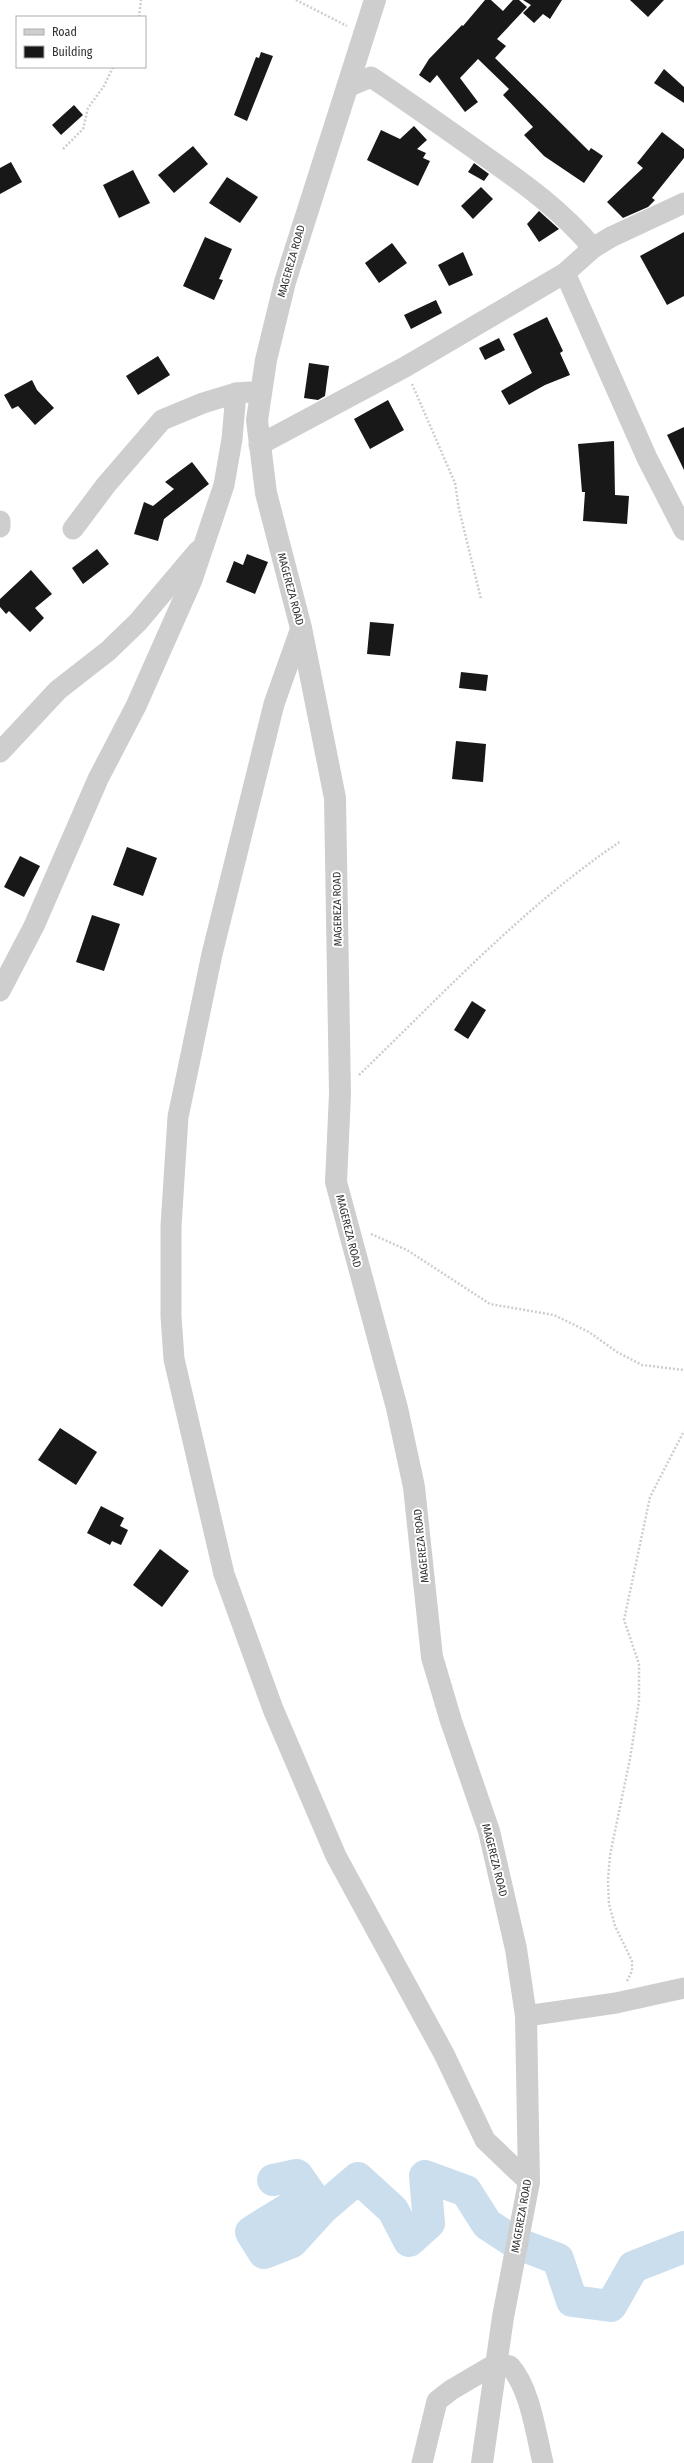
<svg xmlns="http://www.w3.org/2000/svg" width="684" height="2463" viewBox="0 0 684 2463" font-family="'Fira Sans Condensed',sans-serif">
<style>
.lines{fill:none;stroke-linecap:round;stroke-linejoin:round}
.river{stroke:#cadeee;stroke-width:32}
.building{fill:#181818}
.path{stroke:#cecece;stroke-width:2.5;stroke-dasharray:2 2;stroke-linecap:butt}
.minor{stroke:#cecece;stroke-width:21}
.tertiary{stroke:#cecece;stroke-width:22}
.labels{text-anchor:middle;stroke-width:4;stroke-linejoin:round;paint-order:stroke}
.street-label{font-size:11px;fill:#313131;stroke:#fff}
</style>
<rect width="100%" height="100%" fill="#fff"/>
<g class="lines">
<path class="river" d="M273,2180L297,2175L311,2195L251,2232L264,2253L292,2242L323,2208L358,2178L393,2210L409,2241L429,2223L425,2176L466,2191L487,2224L516,2243L558,2259L572,2301L611,2306L633,2267L684,2247"/>
</g>
<g class="building">
<path d="M485,0H491L503,11L513,0H519L527,7L497,39L506,46L495,58L589,151L591,148L603,156L584,183L544,156L524,135L533,127L503,95L509,89L478,59L460,78L478,102L465,112L437,75L430,83L419,75L429,59L462,25L463,26Z"/>
<path d="M523,0H562L550,19L543,14L534,23L523,13L531,5Z"/>
<path d="M630,0H664L648,17Z"/>
<path d="M261,52L273,56L247,121L234,115L256,57L259,58Z"/>
<path d="M664,69L684,87V103L654,83Z"/>
<path d="M74,105L83,115L61,135L52,125Z"/>
<path d="M414,126L427,140L417,149L426,153L423,158L430,161L418,186L367,160L381,130L400,139Z"/>
<path d="M662,132L684,149V158L652,198L655,200L648,207L623,218L607,202L643,168L637,163Z"/>
<path d="M193,146L208,164L174,193L158,175Z"/>
<path d="M11,162L22,182L0,194V168Z"/>
<path d="M474,163L489,174L484,181L468,172Z"/>
<path d="M133,170L150,203L119,218L103,185Z"/>
<path d="M227,177L258,197L240,223L209,203Z"/>
<path d="M481,187L493,199L473,219L461,206Z"/>
<path d="M539,211L559,229L539,242L527,224Z"/>
<path d="M684,232V296L667,305L640,256Z"/>
<path d="M205,237L232,249L219,279L223,280L214,300L183,286Z"/>
<path d="M392,243L407,263L379,283L365,263Z"/>
<path d="M463,252L473,275L449,286L438,265Z"/>
<path d="M436,300L442,313L411,329L404,315Z"/>
<path d="M547,317L563,351L560,353L570,375L545,385L509,405L501,391L532,373L513,334Z"/>
<path d="M499,338L505,350L485,360L479,348Z"/>
<path d="M158,356L170,375L138,395L126,376Z"/>
<path d="M309,363L329,366L325,396L318,400L304,398Z"/>
<path d="M32,380L37,390L54,408L35,425L18,406L12,409L4,395Z"/>
<path d="M388,400L404,430L370,449L354,419Z"/>
<path d="M684,427V470L667,435Z"/>
<path d="M614,441L615,495L629,496L627,524L583,521L585,492H582L578,444Z"/>
<path d="M192,462L209,484L164,519L158,541L134,534L144,502L153,506L174,489L165,482Z"/>
<path d="M97,549L109,564L83,584L72,568Z"/>
<path d="M247,554L268,562L255,594L226,582L234,561L243,565Z"/>
<path d="M31,570L52,594L35,608L44,618L30,632L9,611L6,614L0,607V599Z"/>
<path d="M370,622L394,624L390,656L367,654Z"/>
<path d="M461,672L488,675L486,691L459,688Z"/>
<path d="M456,741L486,744L483,782L452,779Z"/>
<path d="M127,847L157,858L143,896L113,885Z"/>
<path d="M20,856L40,866L24,897L4,887Z"/>
<path d="M92,915L120,924L104,971L76,962Z"/>
<path d="M472,1001L486,1010L468,1039L454,1030Z"/>
<path d="M60,1428L97,1452L76,1485L38,1460Z"/>
<path d="M101,1506L124,1518L120,1526L128,1530L121,1545L112,1541L110,1545L87,1533Z"/>
<path d="M160,1549L189,1571L162,1607L133,1585Z"/>
</g>
<g class="lines">
<g class="path">
<path d="M296,0L347,26"/>
<path d="M139,17L141,0"/>
<path d="M63,149L83,129L88,108L104,86L113,67"/>
<path d="M412,384L455,483L459,509L481,599"/>
<path d="M359,1075C443,994 524,906 621,841"/>
<path d="M371,1234L407,1250L490,1304L554,1315L589,1332L617,1352L642,1365L684,1370"/>
<path d="M627,1981L632,1971V1961L615,1926L609,1904L608,1881L610,1855L630,1759L639,1701V1664L624,1620L650,1497L684,1431"/>
</g>
<g class="minor">
<path d="M347,87L371,77C410,103 448,130 486,157C526,185 562,211 593,248"/>
<path d="M565,273L647,458L684,530"/>
<path d="M259,445L405,367L565,273L593,248L611,237L684,203"/>
<path d="M0,521V527"/>
<path d="M73,529L106,485L162,420L203,403L236,393L250,392"/>
<path d="M301,628L274,704L212,954L178,1117L171,1226V1316L174,1359L224,1574L273,1709L336,1856L444,2054L485,2140L529,2182"/>
<path d="M0,752L58,690L108,651L138,622L198,551"/>
<path d="M0,991L34,926L98,779L136,706L192,580L224,485L232,439L236,393"/>
<path d="M526,2016L616,2003L684,1988"/>
<path d="M422,2463L437,2401L451,2390L497,2363L510,2366C530,2388 536,2434 543,2463"/>
</g>
<path class="tertiary" d="M375,0L285,282L266,360L257,420L266,493L301,628L335,798L340,1094L336,1182L397,1408L414,1487L432,1657L451,1721L489,1831L516,1949L526,2016L529,2182L503,2317L482,2463"/>
</g>
<g class="labels">
<g class="street-label">
<text transform="translate(291 261) rotate(-74)" y="4">MAGEREZA ROAD</text>
<text transform="translate(291 589) rotate(75)" y="4">MAGEREZA ROAD</text>
<text transform="translate(337 909) rotate(-91)" y="4">MAGEREZA ROAD</text>
<text transform="translate(349 1231) rotate(76)" y="4">MAGEREZA ROAD</text>
<text transform="translate(421 1546) rotate(-96)" y="4">MAGEREZA ROAD</text>
<text transform="translate(495 1860) rotate(76)" y="4">MAGEREZA ROAD</text>
<text transform="translate(521 2216) rotate(-80)" y="4">MAGEREZA ROAD</text>
</g>
</g>
<rect x="16" y="16" width="130" height="52" fill="#ffffff" stroke="#adadad"/>
<rect x="24" y="29" width="20" height="6" fill="#cecece" stroke="#adadad"/>
<text x="52" y="36" font-size="12" fill="#313131">Road</text>
<rect x="24" y="46" width="20" height="12" fill="#181818" stroke="#adadad"/>
<text x="52" y="56" font-size="12" fill="#313131">Building</text>
</svg>
